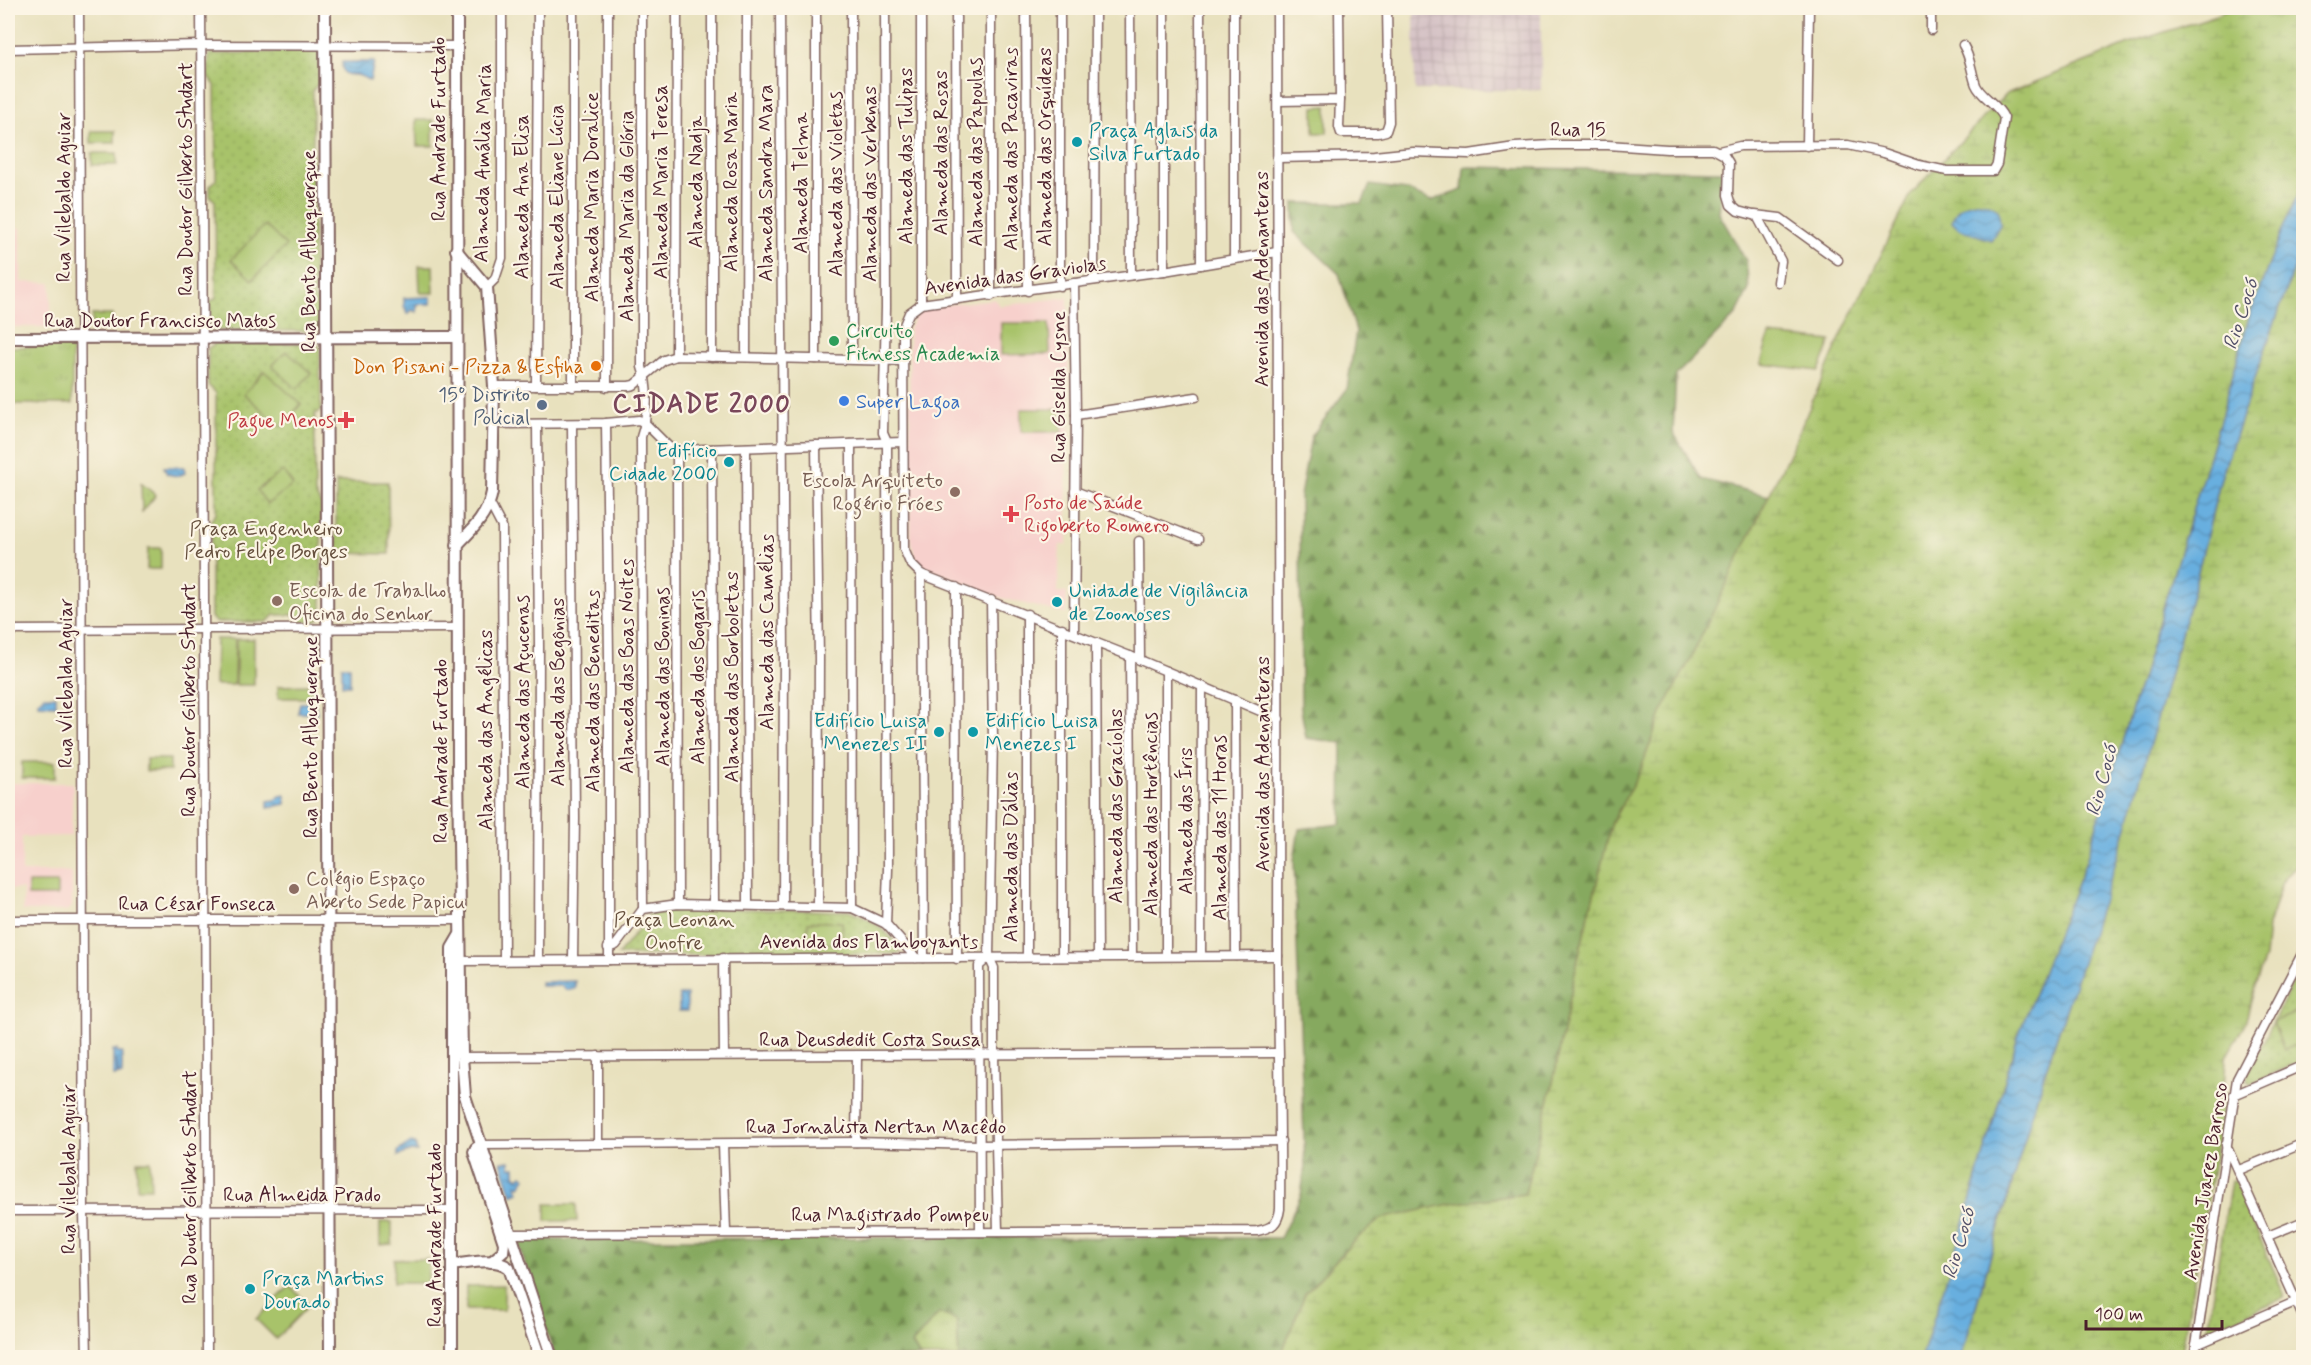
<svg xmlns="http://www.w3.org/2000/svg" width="2311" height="1365" viewBox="0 0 2311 1365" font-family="Mynerve,sans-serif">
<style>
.built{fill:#f7d0cc}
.industrial{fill:url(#industrial-grid)}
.grass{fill:url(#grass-tufts);stroke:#79714a;stroke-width:1.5}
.forest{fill:url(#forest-firs);stroke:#686444;stroke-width:1.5}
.wetland{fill:url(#wetland-marsh);stroke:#79714a;stroke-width:1.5}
.park{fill:url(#park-dots);stroke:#79714a;stroke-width:1.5}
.pitch{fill:#a8c36a;stroke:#79714a;stroke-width:1.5}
.water{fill:url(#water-waves);stroke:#596785;stroke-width:1.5}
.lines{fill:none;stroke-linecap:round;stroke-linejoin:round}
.minor-casing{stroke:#81635e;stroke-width:11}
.tertiary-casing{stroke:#81635e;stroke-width:14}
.minor{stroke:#fff;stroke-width:8}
.tertiary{stroke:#fff;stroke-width:10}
.culture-dot{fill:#0f9aa8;stroke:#fcf5e5;stroke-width:2}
.leisure-dot{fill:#2e9e5b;stroke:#fcf5e5;stroke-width:2}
.food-dot{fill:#e8710a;stroke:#fcf5e5;stroke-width:2}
.shop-dot{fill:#3f7fe0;stroke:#fcf5e5;stroke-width:2}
.service-dot{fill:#5c6f8a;stroke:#fcf5e5;stroke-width:2}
.health-dot{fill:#e0444e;stroke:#fcf5e5;stroke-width:2}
.education-dot{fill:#8d6e63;stroke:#fcf5e5;stroke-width:2}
.labels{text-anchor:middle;stroke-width:4.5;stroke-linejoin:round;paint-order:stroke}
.street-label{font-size:20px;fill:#4a1f2b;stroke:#fcf5e5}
.culture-label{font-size:20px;fill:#0d838f;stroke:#fcf5e5;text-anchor:start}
.leisure-label{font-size:20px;fill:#27864d;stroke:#fcf5e5;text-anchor:start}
.food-label{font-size:20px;fill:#c56008;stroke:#fcf5e5;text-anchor:end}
.service-label{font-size:20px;fill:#4e5e75;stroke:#fcf5e5;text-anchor:end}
.shop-label{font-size:20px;fill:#366cbe;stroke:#fcf5e5;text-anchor:start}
.health-label{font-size:20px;fill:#be3a42;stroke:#fcf5e5;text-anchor:end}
.education-label{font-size:20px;fill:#785e54;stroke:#fcf5e5;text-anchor:start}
.park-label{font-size:20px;fill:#66503e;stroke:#fcf5e5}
.water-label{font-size:21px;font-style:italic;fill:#54516a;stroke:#fcf5e5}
.district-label{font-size:26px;font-weight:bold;letter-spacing:1.5px;fill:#79465a;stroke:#fcf5e5}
</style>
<defs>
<pattern id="industrial-grid" width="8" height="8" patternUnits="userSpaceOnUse" patternTransform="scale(1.5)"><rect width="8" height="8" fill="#d2bec3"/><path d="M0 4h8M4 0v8" fill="none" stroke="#b6a3a8"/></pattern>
<pattern id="grass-tufts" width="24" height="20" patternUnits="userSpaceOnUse" patternTransform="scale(1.5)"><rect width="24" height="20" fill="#a8c36a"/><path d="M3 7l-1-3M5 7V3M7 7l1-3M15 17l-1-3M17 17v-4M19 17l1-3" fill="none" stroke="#92a75c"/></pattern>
<pattern id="forest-firs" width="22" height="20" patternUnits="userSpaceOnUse" patternTransform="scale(1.5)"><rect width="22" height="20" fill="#86a95e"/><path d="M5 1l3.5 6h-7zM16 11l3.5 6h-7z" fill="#70894e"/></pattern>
<pattern id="wetland-marsh" width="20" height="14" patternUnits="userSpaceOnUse" patternTransform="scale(1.5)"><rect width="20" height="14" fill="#a8c36a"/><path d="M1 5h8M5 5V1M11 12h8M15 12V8" fill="none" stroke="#92a75c"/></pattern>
<pattern id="park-dots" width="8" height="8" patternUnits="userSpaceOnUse" patternTransform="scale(1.5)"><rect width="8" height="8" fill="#a8c36a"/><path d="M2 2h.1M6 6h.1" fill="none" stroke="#92a75c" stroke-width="1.8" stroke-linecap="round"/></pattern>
<pattern id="water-waves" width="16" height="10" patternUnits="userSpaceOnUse" patternTransform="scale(1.5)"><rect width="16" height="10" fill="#68afdf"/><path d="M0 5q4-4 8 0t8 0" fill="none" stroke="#588eb5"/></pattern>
</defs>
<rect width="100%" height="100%" fill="#fcf5e5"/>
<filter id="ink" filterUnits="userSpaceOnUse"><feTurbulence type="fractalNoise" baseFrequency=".0167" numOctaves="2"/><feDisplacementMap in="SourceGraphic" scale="12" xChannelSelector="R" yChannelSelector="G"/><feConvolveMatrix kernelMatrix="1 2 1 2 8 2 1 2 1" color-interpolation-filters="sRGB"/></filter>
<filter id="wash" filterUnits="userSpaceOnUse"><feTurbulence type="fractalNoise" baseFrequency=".008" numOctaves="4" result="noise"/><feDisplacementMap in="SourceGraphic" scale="24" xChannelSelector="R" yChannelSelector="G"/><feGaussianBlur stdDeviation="1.35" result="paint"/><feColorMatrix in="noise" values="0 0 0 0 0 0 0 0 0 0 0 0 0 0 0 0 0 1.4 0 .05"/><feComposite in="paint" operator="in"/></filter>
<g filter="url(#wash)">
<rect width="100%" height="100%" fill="#e8e1be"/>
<g class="built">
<path d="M8,228H21V282L51,283V327H8Z"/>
<path d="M1068,297L1069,439L1066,440L1067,545H1060L1058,592H1067L1066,614L1001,598L925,567L917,560L911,544L909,328L917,314L929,307L994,299L1000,306Z"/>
<path d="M8,783H73L71,836L22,837V872H72V907L66,911H23V889H8Z"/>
</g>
<path class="industrial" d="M1414,8H1541V90H1415Z"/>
<g class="grass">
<path d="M69,346L72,350V404H8V347Z"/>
<path d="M939,1313L957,1320L959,1357H920L912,1344Z"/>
</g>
<path class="forest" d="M1464,167L1723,171L1719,213L1746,261L1749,289L1736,315L1676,375L1673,432L1701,479L1769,496L1690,660L1661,714L1639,774L1612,822L1577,963L1553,1083L1525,1194L1450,1204L1354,1241L1305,1294L1280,1358L959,1357L957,1320L939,1313L912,1344L920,1357H555L518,1242L519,1240L948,1237L1280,1238L1301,1195L1305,1166L1294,860L1299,829L1341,824L1342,743L1306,738L1301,709L1300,496L1311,437L1347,389L1356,331L1339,274L1294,232V203H1362L1370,185L1407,190L1431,201L1462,190Z"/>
<g class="wetland">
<path d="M2231,8H2303V185L2285,223L2250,314L2222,414L2086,861L2018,1036L1966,1216L1922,1357L1280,1358L1305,1294L1354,1241L1381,1219L1450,1204L1525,1194L1553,1083L1577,963L1612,822L1639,774L1661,714L1690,660L1795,441L1842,334L1911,194L2006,94L2134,42L2217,15Z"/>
<path d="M2303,244V858L2282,882L2268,926L2265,957L2255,986L2245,1024L2226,1057L2223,1108L2181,1357L1961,1358L2040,1087L2123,840L2195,584L2220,481L2252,386Z"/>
</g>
<g class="park">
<path d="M316,51L319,55V83L313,90V180L320,187V196L313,202L314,298L320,303L321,326L317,330L313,331L212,330L210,329V302L216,298L215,201L210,196V186L216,180L215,85L208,77L209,54Z"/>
<path d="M216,343H315L320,347L321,411L315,414V494L321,504L322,615L316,621L301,622L295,615H274L267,622H215L211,617V520L216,514V393L208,385V348Z"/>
<path d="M336,482H388L389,554L336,553Z"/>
<path d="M141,483L156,495L142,512Z"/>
<path d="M671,908L848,911C868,917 889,931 900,950L899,953L889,954L618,955L651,913Z"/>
<path d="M2303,961V1061L2250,1083L2247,1080L2248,1073Z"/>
<path d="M2235,1180L2284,1294V1298L2208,1330L2207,1329L2231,1181Z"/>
</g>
<g class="pitch">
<path d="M1327,106V133H1314V107Z"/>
<path d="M416,120H433V146H417Z"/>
<rect x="91" y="131" width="24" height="12"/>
<rect x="92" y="153" width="25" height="12"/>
<path d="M265,225L286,246L252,280L231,260Z"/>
<path d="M419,266H433L434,293H420Z"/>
<rect x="92" y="315" width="20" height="11"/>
<path d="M1001,323H1049L1050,354L1001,355Z"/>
<path d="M1769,335L1831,341L1819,371L1761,364Z"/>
<path d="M286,351L311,373L297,389L272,366Z"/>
<path d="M264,371L301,404L281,427L244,394Z"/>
<path d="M1021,409H1061L1062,432H1021Z"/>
<path d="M283,471L293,485L267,504L257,490Z"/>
<path d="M148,548H161V569H147Z"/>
<path d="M216,639H235L234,685H215Z"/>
<rect x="236" y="639" width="18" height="46"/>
<path d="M311,685V698H278V686Z"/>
<rect x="146" y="759" width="24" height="12"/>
<rect x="22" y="762" width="33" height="16"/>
<rect x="28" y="883" width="29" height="13"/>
<path d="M808,922H842L843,943L808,944Z"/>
<path d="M2303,1010V1042L2284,1050L2273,1022Z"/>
<path d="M137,1161H150L151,1188H137Z"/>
<path d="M546,1204H576L577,1221H546Z"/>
<path d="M380,1222H392V1244L380,1245Z"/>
<path d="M394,1259H428V1283H393Z"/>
<path d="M504,1285V1310H466V1286Z"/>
<path d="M290,1286L309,1305L276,1339L256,1319Z"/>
</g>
<g class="water">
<path d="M342,62H374L370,81C366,79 361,75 356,75C345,75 342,74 342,62Z"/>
<path d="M2303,185V244L2252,386L2220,481L2195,584L2123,840L2040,1087L1961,1357H1922L1966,1216L2018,1036L2086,861L2222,414L2250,314L2285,223Z"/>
<path d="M1975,202C1984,201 1994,204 1999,212L2000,225L1991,240L1959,229L1952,222C1956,209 1961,204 1975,202Z"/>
<path d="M431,297V304H417V312L412,310L408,314L404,306V298Z"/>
<path d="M164,467H184L185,473L178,476L167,474Z"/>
<rect x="342" y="666" width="8" height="19"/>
<path d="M44,696H56V705L38,704V701Z"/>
<path d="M300,703H315L317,713H298Z"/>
<path d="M285,795L286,804L268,808V801L275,800L280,796Z"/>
<path d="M575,981V988L566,990L562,986H541V982Z"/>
<rect x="679" y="995" width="8" height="16"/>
<path d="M113,1050H117V1053H122V1075H118L117,1060V1076H113Z"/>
<path d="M411,1142L415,1144L417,1152L411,1151L398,1156V1151Z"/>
<path d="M510,1161V1167H515V1175L519,1178L522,1175L526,1178L520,1186L516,1184L519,1192L512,1195L501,1162Z"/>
</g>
</g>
<g filter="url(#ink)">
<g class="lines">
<g class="minor-casing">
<g id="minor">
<path d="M79,8L84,1211L87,1358"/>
<path d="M201,8C204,458 205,907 207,1358"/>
<path d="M573,8V387"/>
<path d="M642,8V367C649,387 648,417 641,437L643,909"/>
<path d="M780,8L784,657L783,906"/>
<path d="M816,8V359"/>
<path d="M851,8L852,359"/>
<path d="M885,8L886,308L883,433L887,442L888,869L886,924"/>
<path d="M956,8L957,299"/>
<path d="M991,8V296"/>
<path d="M1026,8L1028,291"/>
<path d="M1130,8L1131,275"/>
<path d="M1164,8V271"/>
<path d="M1200,8L1201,265"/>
<path d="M1931,30V8"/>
<path d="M8,49L201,45L456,46"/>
<path d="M1340,100L1339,127L1341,133H1378L1386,131L1389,122L1387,8"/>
<path d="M1278,101L1340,100L1339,8"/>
<path d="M1807,146L1809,8"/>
<path d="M1719,151L1740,146L1848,145L1884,153L1919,165L1947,171H1993L1997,164L2004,118C1998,104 1981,97 1976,85C1971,72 1971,58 1963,45"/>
<path d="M1277,158L1374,156L1413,152L1469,154L1515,147L1552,145H1608L1667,149H1713L1724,155L1729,163L1728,195L1731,205L1738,211L1757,216L1781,261L1778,282"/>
<path d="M1755,215L1780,218L1838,260"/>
<path d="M1277,252L1164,271L921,304L909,313L904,325L903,334L904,549L910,563L921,574L1140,660L1279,719"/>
<path d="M1234,259V8"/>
<path d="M1094,280L1095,8"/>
<path d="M1060,286V8"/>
<path d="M487,287L495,279L502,258V8"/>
<path d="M921,304V8"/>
<path d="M676,356L677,8"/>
<path d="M712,357V8"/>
<path d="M746,357L747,8"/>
<path d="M494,386H629L634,385L664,360L676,356L901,361"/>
<path d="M536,386L538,8"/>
<path d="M607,387L608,8"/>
<path d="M1076,415L1196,397"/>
<path d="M606,423L609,656V960"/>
<path d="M493,424L606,423L639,420L646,424L669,447L677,450L902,442"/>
<path d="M572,424L575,819L573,959"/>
<path d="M537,425L539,646L538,959"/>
<path d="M851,444L852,908"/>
<path d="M816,445L819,658L818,906"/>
<path d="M746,448L748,905"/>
<path d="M712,449L714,904"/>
<path d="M677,450L678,904"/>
<path d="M1075,491L1198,539"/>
<path d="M490,504L502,527L504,960"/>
<path d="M1139,541L1140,660"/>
<path d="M921,574L924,958"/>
<path d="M956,587L957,959"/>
<path d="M991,600L993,739L989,957L994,968V1055L998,1232"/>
<path d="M1062,628V957"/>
<path d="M8,630L457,628"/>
<path d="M1074,633L1076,415L1074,283"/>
<path d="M1096,643L1098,956"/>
<path d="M1130,656L1132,956"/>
<path d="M1166,671V956"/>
<path d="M1235,700L1236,956"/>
<path d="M8,920H459"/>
<path d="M608,948L616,945L643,909L678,904L852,908L886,924L916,958"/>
<path d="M1027,956V614"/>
<path d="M1201,956L1202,686"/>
<path d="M723,958L724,1055"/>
<path d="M460,961L1278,956"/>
<path d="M598,1056V1143"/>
<path d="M462,1057L1278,1053"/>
<path d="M2234,1095L2304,1065"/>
<path d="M856,1142L857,1056"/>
<path d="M723,1144L726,1232"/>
<path d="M481,1145L856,1142L979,1145L1281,1141"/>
<path d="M2226,1145L2304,1319"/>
<path d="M2239,1170L2304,1143"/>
<path d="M8,1211L452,1210"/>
<path d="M980,1232L979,966L989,957"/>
<path d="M511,1234L1257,1231C1272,1228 1278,1224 1280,1209C1281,1125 1278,1040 1278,956C1278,640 1280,323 1277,8"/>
<path d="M2268,1236L2304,1221"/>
<path d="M2196,1345L2304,1298"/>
<path d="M2194,1358L2237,1079L2304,950"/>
</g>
</g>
<g class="tertiary-casing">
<g id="tertiary">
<path d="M325,8L330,1358"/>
<path d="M457,8L458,768L462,1057L465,1096L552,1358"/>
<path d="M456,250L487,287L494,386L492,492C488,515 473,529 457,545"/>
<path d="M8,338L456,337"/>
<path d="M481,1145L476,1148L474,1152L504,1243L503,1252L491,1262"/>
<path d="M452,1265C469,1263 495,1256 509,1268L540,1358"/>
<path d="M452,1358V948L459,936"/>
</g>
</g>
<use href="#minor" class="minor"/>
<use href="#tertiary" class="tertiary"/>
</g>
</g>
<g class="culture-dot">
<circle cx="1077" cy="142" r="6"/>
<circle cx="729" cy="462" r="6"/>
<circle cx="1057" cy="602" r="6"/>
<circle cx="939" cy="732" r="6"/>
<circle cx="973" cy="732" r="6"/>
<circle cx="250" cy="1289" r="6"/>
</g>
<circle class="leisure-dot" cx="834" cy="341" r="6"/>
<circle class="food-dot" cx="596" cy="366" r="6"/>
<circle class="shop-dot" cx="844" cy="401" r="6"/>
<circle class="service-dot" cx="542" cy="405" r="6"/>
<g class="health-dot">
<path d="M343 411h6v6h6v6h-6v6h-6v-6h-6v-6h6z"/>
<path d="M1008 505h6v6h6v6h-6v6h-6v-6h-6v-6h6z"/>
</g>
<g class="education-dot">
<circle cx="955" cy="492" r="6"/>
<circle cx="277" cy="601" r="6"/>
<circle cx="294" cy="889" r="6"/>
</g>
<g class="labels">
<g class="street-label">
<text transform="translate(438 129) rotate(-90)" y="7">Rua Andrade Furtado</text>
<text x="1578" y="136">Rua 15</text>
<text transform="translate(1044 147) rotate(-90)" y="7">Alameda das Orquídeas</text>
<text transform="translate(1010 149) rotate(-90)" y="7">Alameda das Pacaviras</text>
<text transform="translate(975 152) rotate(-90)" y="7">Alameda das Papoulas</text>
<text transform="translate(940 153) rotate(-90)" y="7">Alameda das Rosas</text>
<text transform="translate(905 156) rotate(-90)" y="7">Alameda das Tulipas</text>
<text transform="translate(482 163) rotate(-89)" y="7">Alameda Amália Maria</text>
<text transform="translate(185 179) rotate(-90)" y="7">Rua Doutor Gilberto Studart</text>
<text transform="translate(660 182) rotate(-90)" y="7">Alameda Maria Teresa</text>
<text transform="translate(695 182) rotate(-90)" y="7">Alameda Nadja</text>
<text transform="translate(730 182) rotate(-90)" y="7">Alameda Rosa Maria</text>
<text transform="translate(765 183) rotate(-90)" y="7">Alameda Sandra Mara</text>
<text transform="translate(800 183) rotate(-90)" y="7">Alameda Telma</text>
<text transform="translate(835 184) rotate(-90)" y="7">Alameda das Violetas</text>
<text transform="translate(869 184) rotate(-90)" y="7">Alameda das Verbenas</text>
<text transform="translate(63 197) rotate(-90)" y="7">Rua Vilebaldo Aguiar</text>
<text transform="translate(521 197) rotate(-90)" y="7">Alameda Ana Elisa</text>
<text transform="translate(556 197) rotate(-90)" y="7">Alameda Eliane Lúcia</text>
<text transform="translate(591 197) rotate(-90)" y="7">Alameda Maria Doralice</text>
<text transform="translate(626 216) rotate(-90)" y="7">Alameda Maria da Glória</text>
<text transform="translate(308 251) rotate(-90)" y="7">Rua Bento Albuquerque</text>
<text transform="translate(1015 275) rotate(-8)" y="7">Avenida das Graviolas</text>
<text transform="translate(1261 279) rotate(-90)" y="7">Avenida das Adenanteras</text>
<text x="160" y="327">Rua Doutor Francisco Matos</text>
<text transform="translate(1058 387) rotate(-90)" y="7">Rua Giselda Cysne</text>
<text transform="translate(766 632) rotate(-90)" y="7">Alameda das Camélias</text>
<text transform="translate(626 666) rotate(-90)" y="7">Alameda das Boas Noites</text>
<text transform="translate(662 677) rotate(-90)" y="7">Alameda das Boninas</text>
<text transform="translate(697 677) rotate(-90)" y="7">Alameda dos Bogaris</text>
<text transform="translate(731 677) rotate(-90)" y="7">Alameda das Borboletas</text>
<text transform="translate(65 683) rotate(-90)" y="7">Rua Vilebaldo Aguiar</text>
<text transform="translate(592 691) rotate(-90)" y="7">Alameda das Beneditas</text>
<text transform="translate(522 692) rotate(-90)" y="7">Alameda das Açucenas</text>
<text transform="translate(557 692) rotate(-90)" y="7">Alameda das Begônias</text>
<text transform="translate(188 700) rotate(-90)" y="7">Rua Doutor Gilberto Studart</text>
<text transform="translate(485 730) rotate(-90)" y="7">Alameda das Angélicas</text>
<text transform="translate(310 737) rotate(-90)" y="7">Rua Bento Albuquerque</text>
<text transform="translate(440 751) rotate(-90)" y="7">Rua Andrade Furtado</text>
<text transform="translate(1262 764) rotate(-90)" y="7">Avenida das Adenanteras</text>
<text transform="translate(1115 806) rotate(-90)" y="7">Alameda das Gracíolas</text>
<text transform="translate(1150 814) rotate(-90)" y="7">Alameda das Hortências</text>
<text transform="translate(1185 821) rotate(-90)" y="7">Alameda das Íris</text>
<text transform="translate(1219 828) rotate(-90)" y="7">Alameda das 11 Horas</text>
<text transform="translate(1010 857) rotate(-90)" y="7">Alameda das Dálias</text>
<text x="197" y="910">Rua César Fonseca</text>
<text x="869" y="948">Avenida dos Flamboyants</text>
<text x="870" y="1046">Rua Deusdedit Costa Sousa</text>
<text x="876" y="1133">Rua Jornalista Nertan Macêdo</text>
<text transform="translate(68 1169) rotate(-90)" y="7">Rua Vilebaldo Aguiar</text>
<text transform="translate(2205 1181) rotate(-81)" y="7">Avenida Juarez Barroso</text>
<text transform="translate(189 1187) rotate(-90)" y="7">Rua Doutor Gilberto Studart</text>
<text x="302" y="1201">Rua Almeida Prado</text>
<text x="890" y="1221">Rua Magistrado Pompeu</text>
<text transform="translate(434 1235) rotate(-90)" y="7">Rua Andrade Furtado</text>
</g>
<g class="culture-label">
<text x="1089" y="137">Praça Aglais da<tspan x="1089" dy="23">Silva Furtado</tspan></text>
<text x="717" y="457" text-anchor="end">Edifício<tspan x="717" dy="23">Cidade 2000</tspan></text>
<text x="1069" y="597">Unidade de Vigilância<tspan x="1069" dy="23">de Zoonoses</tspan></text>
<text x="927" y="727" text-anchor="end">Edifício Luisa<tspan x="927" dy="23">Menezes II</tspan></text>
<text x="985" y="727">Edifício Luisa<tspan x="985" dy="23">Menezes I</tspan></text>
<text x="262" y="1285">Praça Martins<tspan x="262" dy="23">Dourado</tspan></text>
</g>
<g class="leisure-label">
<text x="846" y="337">Circuito<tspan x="846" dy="23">Fitness Academia</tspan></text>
</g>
<g class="food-label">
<text x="584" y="373">Don Pisani - Pizza &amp; Esfiha</text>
</g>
<g class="service-label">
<text x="530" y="401">15º Distrito<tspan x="530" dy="23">Policial</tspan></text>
</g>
<g class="shop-label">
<text x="856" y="408">Super Lagoa</text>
</g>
<g class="health-label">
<text x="334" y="427">Pague Menos</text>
<text x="1024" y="509" text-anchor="start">Posto de Saúde<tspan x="1024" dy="23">Rigoberto Romero</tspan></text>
</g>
<g class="education-label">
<text x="943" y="487" text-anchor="end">Escola Arquiteto<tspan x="943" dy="23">Rogério Fróes</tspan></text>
<text x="289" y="597">Escola de Trabalho<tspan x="289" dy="23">Oficina do Senhor</tspan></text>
<text x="306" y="885">Colégio Espaço<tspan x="306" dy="23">Aberto Sede Papicu</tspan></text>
</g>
<g class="park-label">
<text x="266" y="535">Praça Engenheiro<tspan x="266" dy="23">Pedro Felipe Borges</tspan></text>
<text x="674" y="926">Praça Leonan<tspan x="674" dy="23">Onofre</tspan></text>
</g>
<g class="water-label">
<text transform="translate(2240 314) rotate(-72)" y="7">Rio Cocó</text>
<text transform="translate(2101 780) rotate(-75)" y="7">Rio Cocó</text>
<text transform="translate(1958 1243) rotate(-74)" y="7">Rio Cocó</text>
</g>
<g class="district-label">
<text x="702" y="412">CIDADE 2000</text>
</g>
</g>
<rect width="2311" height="1365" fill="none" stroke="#fcf5e5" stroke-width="30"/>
<path d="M2086 1320v9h136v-9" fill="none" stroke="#4a1f2b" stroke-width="3"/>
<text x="2095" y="1320" font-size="18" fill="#4a1f2b" stroke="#fcf5e5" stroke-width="4.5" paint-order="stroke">100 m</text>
</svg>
